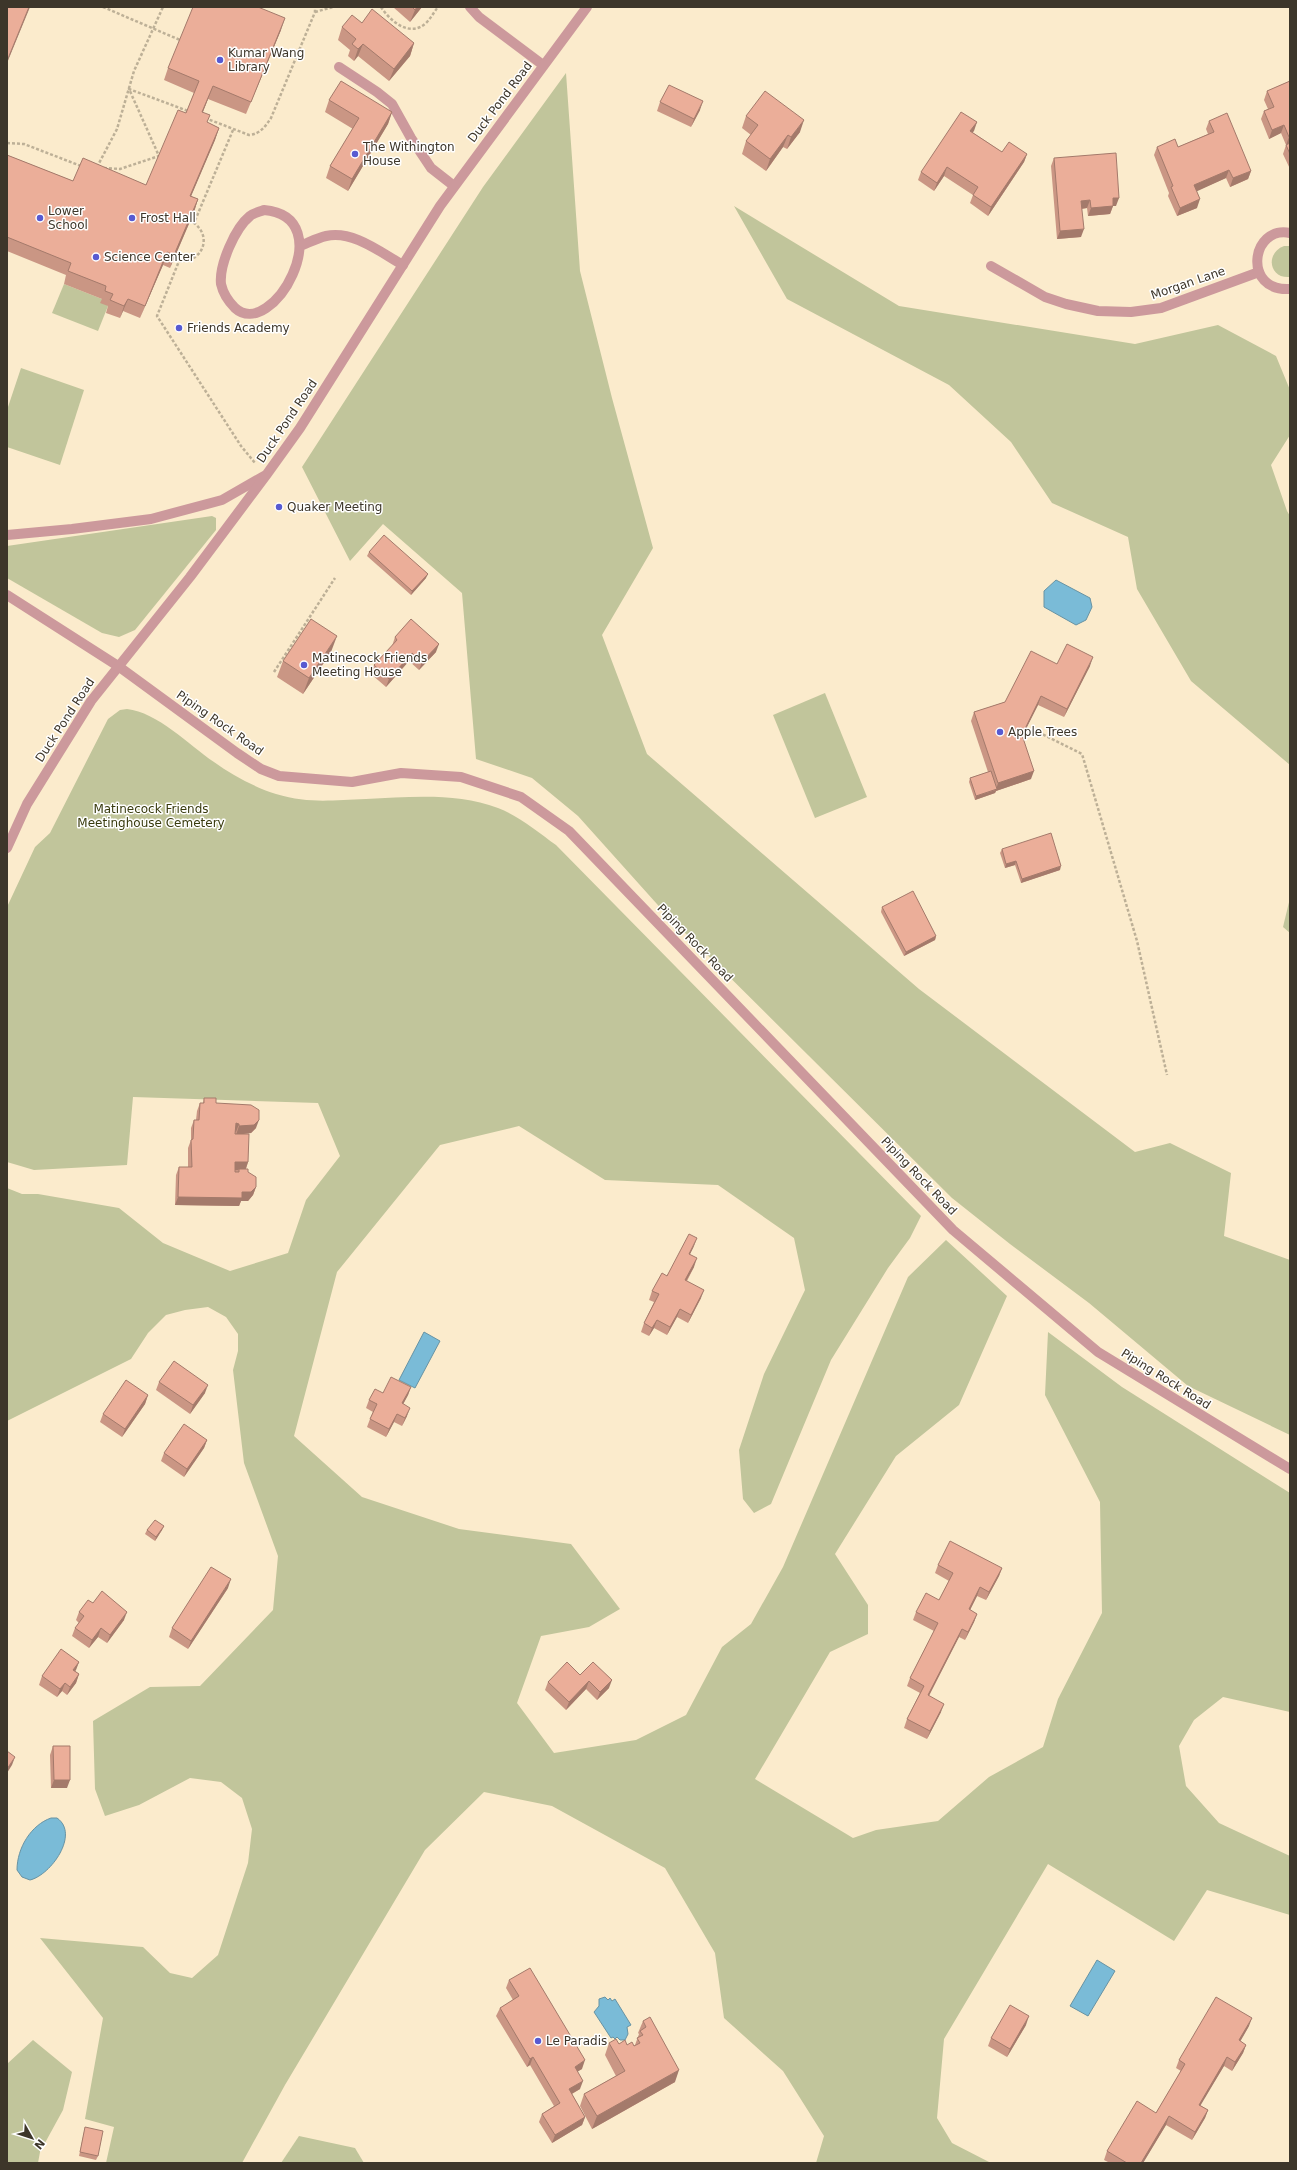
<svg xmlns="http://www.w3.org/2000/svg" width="1297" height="2170" viewBox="0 0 1297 2170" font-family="'DejaVu Sans',sans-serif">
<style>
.green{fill:#c1c59b}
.water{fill:#7abbd7;stroke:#6893a3}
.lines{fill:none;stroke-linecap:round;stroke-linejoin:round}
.path{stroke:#bdb097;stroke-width:2.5;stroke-dasharray:3 2;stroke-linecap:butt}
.minor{stroke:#cc999c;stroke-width:10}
.wall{fill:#ca9684}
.shaded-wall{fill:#a47a6b}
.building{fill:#ebae99;stroke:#a47a6b}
.poi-dot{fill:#575ad1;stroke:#fff;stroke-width:1.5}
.labels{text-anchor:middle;stroke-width:3;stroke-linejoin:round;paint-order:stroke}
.poi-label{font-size:12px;fill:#3d362a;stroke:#fff;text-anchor:start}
.street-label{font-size:12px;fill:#3d362a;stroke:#fff}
.park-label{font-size:12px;fill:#383a0d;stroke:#fff}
</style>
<rect width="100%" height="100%" fill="#fbebcc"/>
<g class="green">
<path d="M566,73L580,271L612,398L653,548L602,635L647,754L919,989L1135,1152L1170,1143L1231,1173L1224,1236L1290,1260V1435L1188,1386L1089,1303L1010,1244L952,1198L665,913L578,816L532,778L476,759L462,593L383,524L350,561L302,467L483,187Z"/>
<path d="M734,206L899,306L1135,344L1218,325L1276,356L1290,390V435L1271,465L1287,511L1290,516V765L1191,681L1137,589L1128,537L1052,503L1011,442L949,385L787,299Z"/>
<path d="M1284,246H1290V277C1269,279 1265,253 1284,246Z"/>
<path d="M64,284L102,299L108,306L98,331L52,313Z"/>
<path d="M21,368L84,390L60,465L7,447V410Z"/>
<path d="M212,516L216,518V530L135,630L119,637L102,633L7,578V546Z"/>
<path d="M825,693L867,797L815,818L773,715Z"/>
<path d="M127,709C157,712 189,745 214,762C232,775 254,787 276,794C310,804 332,800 366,799C409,797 456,792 498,808C519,816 538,832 556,845L921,1216L910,1238L888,1268L831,1360L771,1504L754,1513L743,1499L739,1450L764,1374L805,1290L794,1238L718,1185L605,1180L519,1126L440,1145L337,1272L294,1436L362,1497L459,1529L571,1544L620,1609L589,1627L541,1636L517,1703L554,1753L636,1740L686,1715L722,1647L751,1624L783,1567L908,1277L946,1240L1007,1296L959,1405L896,1456L835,1554L868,1605V1634L830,1652L755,1779L853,1838L876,1830L938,1821L989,1777L1043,1747L1058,1699L1102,1613L1100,1502L1045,1395L1048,1332L1122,1387L1290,1493V1712L1223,1697L1194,1720L1179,1746L1186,1786L1219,1823L1290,1856V1915L1207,1890L1174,1941L1048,1864L944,2039L937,2118L952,2143L991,2163H816L824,2136L783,2071L724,2018L715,1953L665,1868L552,1806L484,1792L425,1850L285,2085L242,2163H106L114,2127L85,2119L103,2018L40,1938L143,1947L170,1973L192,1978L218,1955L248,1863L252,1829L242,1798L221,1782L190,1778L139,1805L105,1816L95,1789L93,1721L150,1687L200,1686L273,1610L278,1556L244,1463L233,1370L238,1351V1334L226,1317L208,1307L185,1310L166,1315L148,1333L131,1359L7,1421V1188L22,1194H38L119,1208L163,1243L230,1271L288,1253L306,1200L340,1156L318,1103L133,1097L127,1165L34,1170L7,1162V907L35,847L50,833L108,719L120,710Z"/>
<path d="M1290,898V933L1283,927Z"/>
<path d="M33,2040L72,2072L63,2110L40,2152L38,2163H7V2064Z"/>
<path d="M299,2136L355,2148L364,2163H281Z"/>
</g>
<g class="water">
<path d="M1056,580L1090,598L1092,607L1086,620L1076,625L1044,607V591Z"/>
<path d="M424,1332L440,1341L415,1388L399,1380Z"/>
<path d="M51,1818H57C80,1834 51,1875 30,1880L22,1877L17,1870C17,1848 31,1825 51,1818Z"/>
<path d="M1097,1960L1115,1971L1088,2016L1070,2006Z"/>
<path d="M605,1997L608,2000L610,1998L612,2001L615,1999L631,2025L627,2027L628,2034L625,2040H620L617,2037L615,2039L613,2037L611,2038L594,2012L599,2006V1999Z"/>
</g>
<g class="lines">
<g class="path">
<path d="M103,7L180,40"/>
<path d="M381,7C390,21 410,38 426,23C431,18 434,12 438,7"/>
<path d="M315,12L333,7"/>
<path d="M205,118L249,135C260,134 265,127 271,118L315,12V7"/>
<path d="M233,130L194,223C213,237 202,263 179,261L157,316L241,446L255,463"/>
<path d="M7,143L24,144L81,166"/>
<path d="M97,167L117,129L134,71L163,7"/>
<path d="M104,168L120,169L159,156L129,89L188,111"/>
<path d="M274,672L335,578"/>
<path d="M1034,730L1082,754L1137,941L1167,1075"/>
</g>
<g class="minor">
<path d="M470,7L479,17L543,65"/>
<path d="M339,67L377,92L392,104L411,138L431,168L454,186"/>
<path d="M264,210C342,217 272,342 235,308C229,302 223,293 221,284C219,265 235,228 250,216C254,213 259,212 264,210Z"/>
<path d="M1290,233C1251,225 1242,292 1290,289"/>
<path d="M300,246C308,243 317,238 326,236C353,230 380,252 403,265"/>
<path d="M991,266L1045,297L1066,304L1098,311L1131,312L1161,308L1259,272"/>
<path d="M7,535L72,529L151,519L222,500L264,476"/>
<path d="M7,595L118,666L237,753L261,769L279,776L352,782L401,773L461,777L521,797L569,831L953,1230L1098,1352L1290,1469"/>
<path d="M7,848L27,804L91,701L190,577L267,474L300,428L440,206L587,7"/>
</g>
</g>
<g class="wall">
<path d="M393,7H422L410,22Z"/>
<path d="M362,23L414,43L410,56L389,81L358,56L354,61L348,56L350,50L338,40L342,27Z"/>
<path d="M281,30L246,114L208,99L203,112L207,122L219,128L215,140L191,196L198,199L194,212L170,268L163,265L140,318L123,311L120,318L106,313L108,306L100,303L102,299L64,284L66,275L7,251V155L73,181L146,185L186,113L194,93L164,80L168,68Z"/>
<path d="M1290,81V169L1283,154L1286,145L1281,133L1269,139L1261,119L1264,111L1268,109L1264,100L1267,91Z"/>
<path d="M329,100L392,112L388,124L348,191L326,178L330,166L353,129L325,112Z"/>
<path d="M660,102L700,110L691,127L657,111Z"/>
<path d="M746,116L800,132L787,149L783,147L766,171L742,154L746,141L751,135L742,128Z"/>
<path d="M1209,121L1251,171L1248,179L1230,187L1226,178L1196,191L1197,208L1177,216L1168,196L1169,193L1154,155L1157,147H1178L1208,134L1206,129Z"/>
<path d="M977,122L972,132L1002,152L1027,154L1024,162L988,216L970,203L973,195L944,176L934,191L918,180L921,172Z"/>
<path d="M1054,158L1116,206H1113L1110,214L1088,216L1087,208L1082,209L1081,237L1057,239L1051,166Z"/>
<path d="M369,552L426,578L411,595L367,556Z"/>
<path d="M395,637L436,652L419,670L409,661L386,687L371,674L374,665L392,646Z"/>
<path d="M331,652L303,694L277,677L283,661Z"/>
<path d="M1057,664L1090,666L1064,717L1038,705L1022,736L1031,779L996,791L995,793L975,800L969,782L970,778L988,772L971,721L974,712L1005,702Z"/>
<path d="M1002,849L1060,870L1021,883L1015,865L1005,868L1000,853Z"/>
<path d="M882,907L936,936L935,940L904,956L881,912Z"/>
<path d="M204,1098L216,1103L256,1128L251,1133L241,1134L248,1162L246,1169L248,1172L256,1187L253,1195L248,1201H241L239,1206L175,1205L176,1175L179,1167H188V1148L191,1140V1128L194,1120H196L197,1111L200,1103H203Z"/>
<path d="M694,1246L690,1254L694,1267L687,1281L701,1298L688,1323L677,1317L667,1335L654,1328L649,1336L641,1332L644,1323L654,1302L649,1300L652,1291Z"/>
<path d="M159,1382L205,1393L190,1414L156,1390Z"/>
<path d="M411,1387L408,1395L403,1404L407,1416L402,1426L394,1422L386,1437L367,1427L370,1419L373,1412L366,1408L369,1400L383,1393Z"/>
<path d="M148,1395L145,1404L122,1437L100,1422L103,1414Z"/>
<path d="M207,1440L204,1448L184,1477L161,1461L164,1453Z"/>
<path d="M164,1526L162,1530L155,1541L145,1534L147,1530Z"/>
<path d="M938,1565L1002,1568L999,1576L986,1600L977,1596L970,1610L977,1614L974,1622L965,1640L959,1637L929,1696L941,1712L927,1739L904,1728L907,1719L920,1693L907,1686L910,1678L934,1631L913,1620L916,1612L939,1600L949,1581L935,1573Z"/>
<path d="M228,1588L188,1649L169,1637L172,1628Z"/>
<path d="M93,1603L124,1620L107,1643L98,1637L89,1648L72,1636L75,1628L79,1623L76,1620L79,1612Z"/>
<path d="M79,1662L75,1671L79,1674L76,1683L67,1695L62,1691L57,1697L39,1685L42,1676Z"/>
<path d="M580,1675L609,1688L597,1700L586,1689L566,1710L545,1690L548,1682Z"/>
<path d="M53,1746L67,1788H51L50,1755Z"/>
<path d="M509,1980L582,2069L577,2071L580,2089L572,2094L585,2117L582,2125L552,2143L539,2122L542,2114L554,2106L530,2065L527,2067L496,2016L500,2008L513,2000L506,1988Z"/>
<path d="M643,2021L675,2082L592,2129L580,2106L584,2094L616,2076L605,2055L609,2043L619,2044L634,2046L635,2045L639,2034L638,2033Z"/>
<path d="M1026,2025L1007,2057L988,2046L991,2038Z"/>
<path d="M1249,2026L1240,2041L1246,2045L1243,2053L1232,2071L1224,2066L1200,2105L1208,2110L1205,2118L1192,2140L1166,2125L1143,2163H1110L1104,2160L1107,2151L1156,2113L1181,2071L1176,2068L1179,2060Z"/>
<path d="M85,2127L98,2156L96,2160L79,2156L84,2132Z"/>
</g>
<g class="shaded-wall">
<path d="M29,7H30L7,63V61Z"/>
<path d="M417,7H422L410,22L415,10Z"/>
<path d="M285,18L281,30L246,114L251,102Z"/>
<path d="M414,43L410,56L389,81L394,69Z"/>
<path d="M363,44L358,56L354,61L358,49Z"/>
<path d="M213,86L208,99L198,124L202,112Z"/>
<path d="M703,101L700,110L691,127L694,119Z"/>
<path d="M392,112L388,124L348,191L352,179Z"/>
<path d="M804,120L800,132L787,149L791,137Z"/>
<path d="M977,122L974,131L967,139L970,131Z"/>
<path d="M1284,125L1281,133L1269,139L1272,130Z"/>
<path d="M219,128L215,140L186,208L190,196Z"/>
<path d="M788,135L783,147L766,171L770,159Z"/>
<path d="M1289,137H1290V143L1286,145Z"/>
<path d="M1027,154L1024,162L988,216L991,207Z"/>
<path d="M947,167L944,176L934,191L937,183Z"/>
<path d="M1229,170L1226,178L1191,194L1194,185Z"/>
<path d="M1251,171L1248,179L1230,187L1233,178Z"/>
<path d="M1113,198H1119L1116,206H1113L1110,214L1088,216L1091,208Z"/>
<path d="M198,199L194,212L170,268L174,255Z"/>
<path d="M1200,199L1197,208L1177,216L1180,208Z"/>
<path d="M1090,200L1087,208L1078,209L1081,201Z"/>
<path d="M1084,229L1081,237L1057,239L1060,231Z"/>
<path d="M167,252L163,265L140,318L145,306Z"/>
<path d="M128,299L123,311L120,318L124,306Z"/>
<path d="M428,574L426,578L411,595L412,591Z"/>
<path d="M337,636L331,652L303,694L309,678Z"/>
<path d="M439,644L436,652L419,670L422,662Z"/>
<path d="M412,653L409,661L386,687L389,679Z"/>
<path d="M1093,657L1090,666L1064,717L1067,709Z"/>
<path d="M1041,696L1038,705L1019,743L1022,735Z"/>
<path d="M1034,771L1031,779L996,791L995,793L975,800L976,796L996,790L998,783Z"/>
<path d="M1016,861L1015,865L1005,868L1006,864Z"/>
<path d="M1061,866L1060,870L1021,883L1022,879Z"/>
<path d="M936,936L935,940L904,956L906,952Z"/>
<path d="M259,1120L256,1128L251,1133L236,1135L239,1126Z"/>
<path d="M236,1123L239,1124L236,1132H233Z"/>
<path d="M235,1162H248L245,1171L239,1169L238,1170H232Z"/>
<path d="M256,1187L253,1195L248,1201H241L239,1206L175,1205L178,1197L242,1192Z"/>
<path d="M697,1238L694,1246L686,1262L689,1254Z"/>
<path d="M697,1258L694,1267L682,1288L685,1280Z"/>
<path d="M704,1290L701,1298L688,1323L691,1315Z"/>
<path d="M680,1309L677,1317L667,1335L670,1327Z"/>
<path d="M657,1320L654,1328L649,1336L652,1328Z"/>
<path d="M208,1385L205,1393L190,1414L193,1405Z"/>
<path d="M411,1387L408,1395L399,1412L402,1403Z"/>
<path d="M148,1395L145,1404L122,1437L125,1429Z"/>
<path d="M410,1408L407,1416L402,1426L405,1418Z"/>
<path d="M397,1414L394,1422L386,1437L389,1429Z"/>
<path d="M207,1440L204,1448L184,1477L187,1469Z"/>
<path d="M164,1526L162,1530L155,1541L156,1537Z"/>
<path d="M1002,1568L999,1576L986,1600L989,1592Z"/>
<path d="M231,1579L228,1588L188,1649L191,1641Z"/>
<path d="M980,1587L977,1596L966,1618L969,1609Z"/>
<path d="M127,1612L124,1620L107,1643L110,1635Z"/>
<path d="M977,1614L974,1622L965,1640L968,1632Z"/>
<path d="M101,1628L98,1637L89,1648L92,1640Z"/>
<path d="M962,1629L959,1637L925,1703L928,1695Z"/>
<path d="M79,1662L76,1670L70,1678L73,1670Z"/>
<path d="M79,1674L76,1683L67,1695L70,1687Z"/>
<path d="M612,1680L609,1688L597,1700L600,1692Z"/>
<path d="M589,1681L586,1689L566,1710L569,1702Z"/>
<path d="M65,1683L62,1691L57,1697L60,1689Z"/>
<path d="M944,1704L941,1712L927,1739L930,1731Z"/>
<path d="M15,1757L12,1765L7,1773V1769Z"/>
<path d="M54,1780H70L67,1788H51Z"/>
<path d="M1029,2016L1026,2025L1007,2057L1010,2049Z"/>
<path d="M1252,2018L1249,2026L1236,2049L1239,2040Z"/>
<path d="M1246,2045L1243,2053L1232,2071L1235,2062Z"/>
<path d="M533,2057L530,2065L527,2067L530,2059Z"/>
<path d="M1227,2057L1224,2066L1196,2113L1199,2105Z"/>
<path d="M585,2060L582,2069L572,2075L575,2067Z"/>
<path d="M679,2070L675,2082L592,2129L597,2116Z"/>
<path d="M583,2081L580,2089L566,2097L569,2089Z"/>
<path d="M1208,2110L1205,2118L1192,2140L1195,2132Z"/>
<path d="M1169,2116L1166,2125L1143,2163H1141Z"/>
<path d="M585,2117L582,2125L552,2143L555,2135Z"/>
</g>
<g class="building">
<path d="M7,7H29L7,61Z"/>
<path d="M193,7H258L285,18L251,102L213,86L202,112L210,115L207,122L219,128L190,196L198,199L174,255L167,252L145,306L128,299L124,306L110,300L113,294L105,291L106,286L68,271L71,263L7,237V155L73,181L83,158L146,185L178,110L186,113L199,81L168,68Z"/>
<path d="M412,7H417L415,10Z"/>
<path d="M372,9L414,43L394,69L363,44L358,49L352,44L356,39L342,27L352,15L362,23Z"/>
<path d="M341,81L392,112L352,179L330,166L359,118L329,100Z"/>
<path d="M1290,81V137H1289L1284,125L1272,130L1264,111L1274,107L1267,91Z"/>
<path d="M669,85L703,101L694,119L660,102Z"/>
<path d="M765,91L804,120L791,137L788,135L770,159L746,141L758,125L746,116Z"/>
<path d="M961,112L977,122L970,131L1002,152L1009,142L1027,154L991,207L973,195L978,187L947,167L937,183L921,172Z"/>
<path d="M1227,113L1251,171L1233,178L1229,170L1194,185L1200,199L1180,208L1171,187L1173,186L1157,147L1175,139L1178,147L1214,132L1209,121Z"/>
<path d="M1290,143V154L1286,145Z"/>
<path d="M1116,153L1119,198H1113V206L1091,208L1090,200L1081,201L1084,229L1060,231L1054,158Z"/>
<path d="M384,535L428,574L412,591L369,552Z"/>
<path d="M311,619L337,636L309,678L283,661Z"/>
<path d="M411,619L439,644L422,662L412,653L389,679L374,665L397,640L395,637Z"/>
<path d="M1067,644L1093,657L1067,709L1041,696L1022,735L1034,771L998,783L974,712L1005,702L1031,651L1057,664Z"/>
<path d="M991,771L997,789L976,796L970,778Z"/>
<path d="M1051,833L1061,866L1022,879L1016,861L1006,864L1002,849Z"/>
<path d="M913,891L936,936L906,952L882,907Z"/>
<path d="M204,1098H216V1103L251,1105L259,1110V1120L254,1125L239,1126V1124L236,1123L235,1134H249L248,1162H235V1172H239V1169H248V1172L256,1177V1187L251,1192H242V1198L178,1197L179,1167H192L191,1140L193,1139L194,1120H199L200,1103H204Z"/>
<path d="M689,1234L697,1238L689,1254L697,1258L685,1280L704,1290L691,1315L680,1309L670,1327L657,1320L652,1328L644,1323L659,1294L652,1291L662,1273L667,1276Z"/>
<path d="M174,1361L208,1385L193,1405L159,1382Z"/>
<path d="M391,1377L411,1387L402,1403L410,1408L405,1418L397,1414L389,1429L370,1419L377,1404L369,1400L375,1389L383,1393Z"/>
<path d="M126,1380L148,1395L125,1429L103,1414Z"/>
<path d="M184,1424L207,1440L187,1469L164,1453Z"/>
<path d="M155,1520L164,1526L156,1537L147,1530Z"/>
<path d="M950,1541L1002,1568L989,1592L980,1587L969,1609L977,1614L968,1632L962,1629L928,1695L944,1704L930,1731L907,1719L924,1686L910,1678L938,1623L916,1612L926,1593L939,1600L953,1573L938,1565Z"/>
<path d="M211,1567L231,1579L191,1641L172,1628Z"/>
<path d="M102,1591L127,1612L110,1635L101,1628L92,1640L75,1628L84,1616L79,1612L88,1600L93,1603Z"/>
<path d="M61,1649L79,1662L73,1670L79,1674L70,1687L65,1683L60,1689L42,1676Z"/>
<path d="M567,1662L580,1675L593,1662L612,1680L600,1692L589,1681L569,1702L548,1682Z"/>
<path d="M53,1746H70V1780H54Z"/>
<path d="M7,1751L15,1757L7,1769Z"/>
<path d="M530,1968L585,2060L575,2067L583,2081L569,2089L585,2117L555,2135L542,2114L560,2103L533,2057L530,2059L500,2008L519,1996L509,1980Z"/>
<path d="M1216,1997L1252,2018L1239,2040L1246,2045L1235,2062L1227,2057L1199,2105L1208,2110L1195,2132L1169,2116L1141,2163H1127L1107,2151L1137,2101L1156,2113L1185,2064L1179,2060Z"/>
<path d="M1010,2005L1029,2016L1010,2049L991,2038Z"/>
<path d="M650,2017L679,2070L597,2116L584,2094L625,2071L609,2043L616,2039L619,2044L625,2040L627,2045L632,2042L634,2046L640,2043L637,2038L643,2035L640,2031L646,2027L643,2021Z"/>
<path d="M85,2127L103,2131L98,2156L80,2152Z"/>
</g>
<g class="poi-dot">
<circle cx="220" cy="60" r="4"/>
<circle cx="355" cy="154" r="4"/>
<circle cx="40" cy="218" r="4"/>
<circle cx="132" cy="218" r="4"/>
<circle cx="96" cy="257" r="4"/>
<circle cx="179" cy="328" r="4"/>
<circle cx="279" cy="507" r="4"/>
<circle cx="304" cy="665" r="4"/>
<circle cx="1000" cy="732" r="4"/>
<circle cx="538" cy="2041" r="4"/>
</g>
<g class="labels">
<g class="poi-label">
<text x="228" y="57">Kumar Wang<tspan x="228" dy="14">Library</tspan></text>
<text x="363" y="151">The Withington<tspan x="363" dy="14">House</tspan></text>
<text x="48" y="215">Lower<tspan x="48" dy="14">School</tspan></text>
<text x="140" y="222">Frost Hall</text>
<text x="104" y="261">Science Center</text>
<text x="187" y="332">Friends Academy</text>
<text x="287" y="511">Quaker Meeting</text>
<text x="312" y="662">Matinecock Friends<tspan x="312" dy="14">Meeting House</tspan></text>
<text x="1008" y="736">Apple Trees</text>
<text x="546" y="2045">Le Paradis</text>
</g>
<g class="street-label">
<text transform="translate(500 102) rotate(-53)" y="4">Duck Pond Road</text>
<text transform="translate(1188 283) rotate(-19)" y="4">Morgan Lane</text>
<text transform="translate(287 421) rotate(-56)" y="4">Duck Pond Road</text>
<text transform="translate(65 720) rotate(-57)" y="4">Duck Pond Road</text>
<text transform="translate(220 723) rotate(35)" y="4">Piping Rock Road</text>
<text transform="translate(695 943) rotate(46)" y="4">Piping Rock Road</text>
<text transform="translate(919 1176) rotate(46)" y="4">Piping Rock Road</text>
<text transform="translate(1166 1379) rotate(32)" y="4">Piping Rock Road</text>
</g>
<g class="park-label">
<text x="151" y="813">Matinecock Friends<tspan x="151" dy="14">Meetinghouse Cemetery</tspan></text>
</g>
</g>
<rect width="1297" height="2170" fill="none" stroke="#3d362a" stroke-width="16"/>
<g transform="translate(32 2138) rotate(129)" stroke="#ffffff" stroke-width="3" paint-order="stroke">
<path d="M0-3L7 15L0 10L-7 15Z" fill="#3d362a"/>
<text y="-6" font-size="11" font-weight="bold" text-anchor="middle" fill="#3d362a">N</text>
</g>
</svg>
